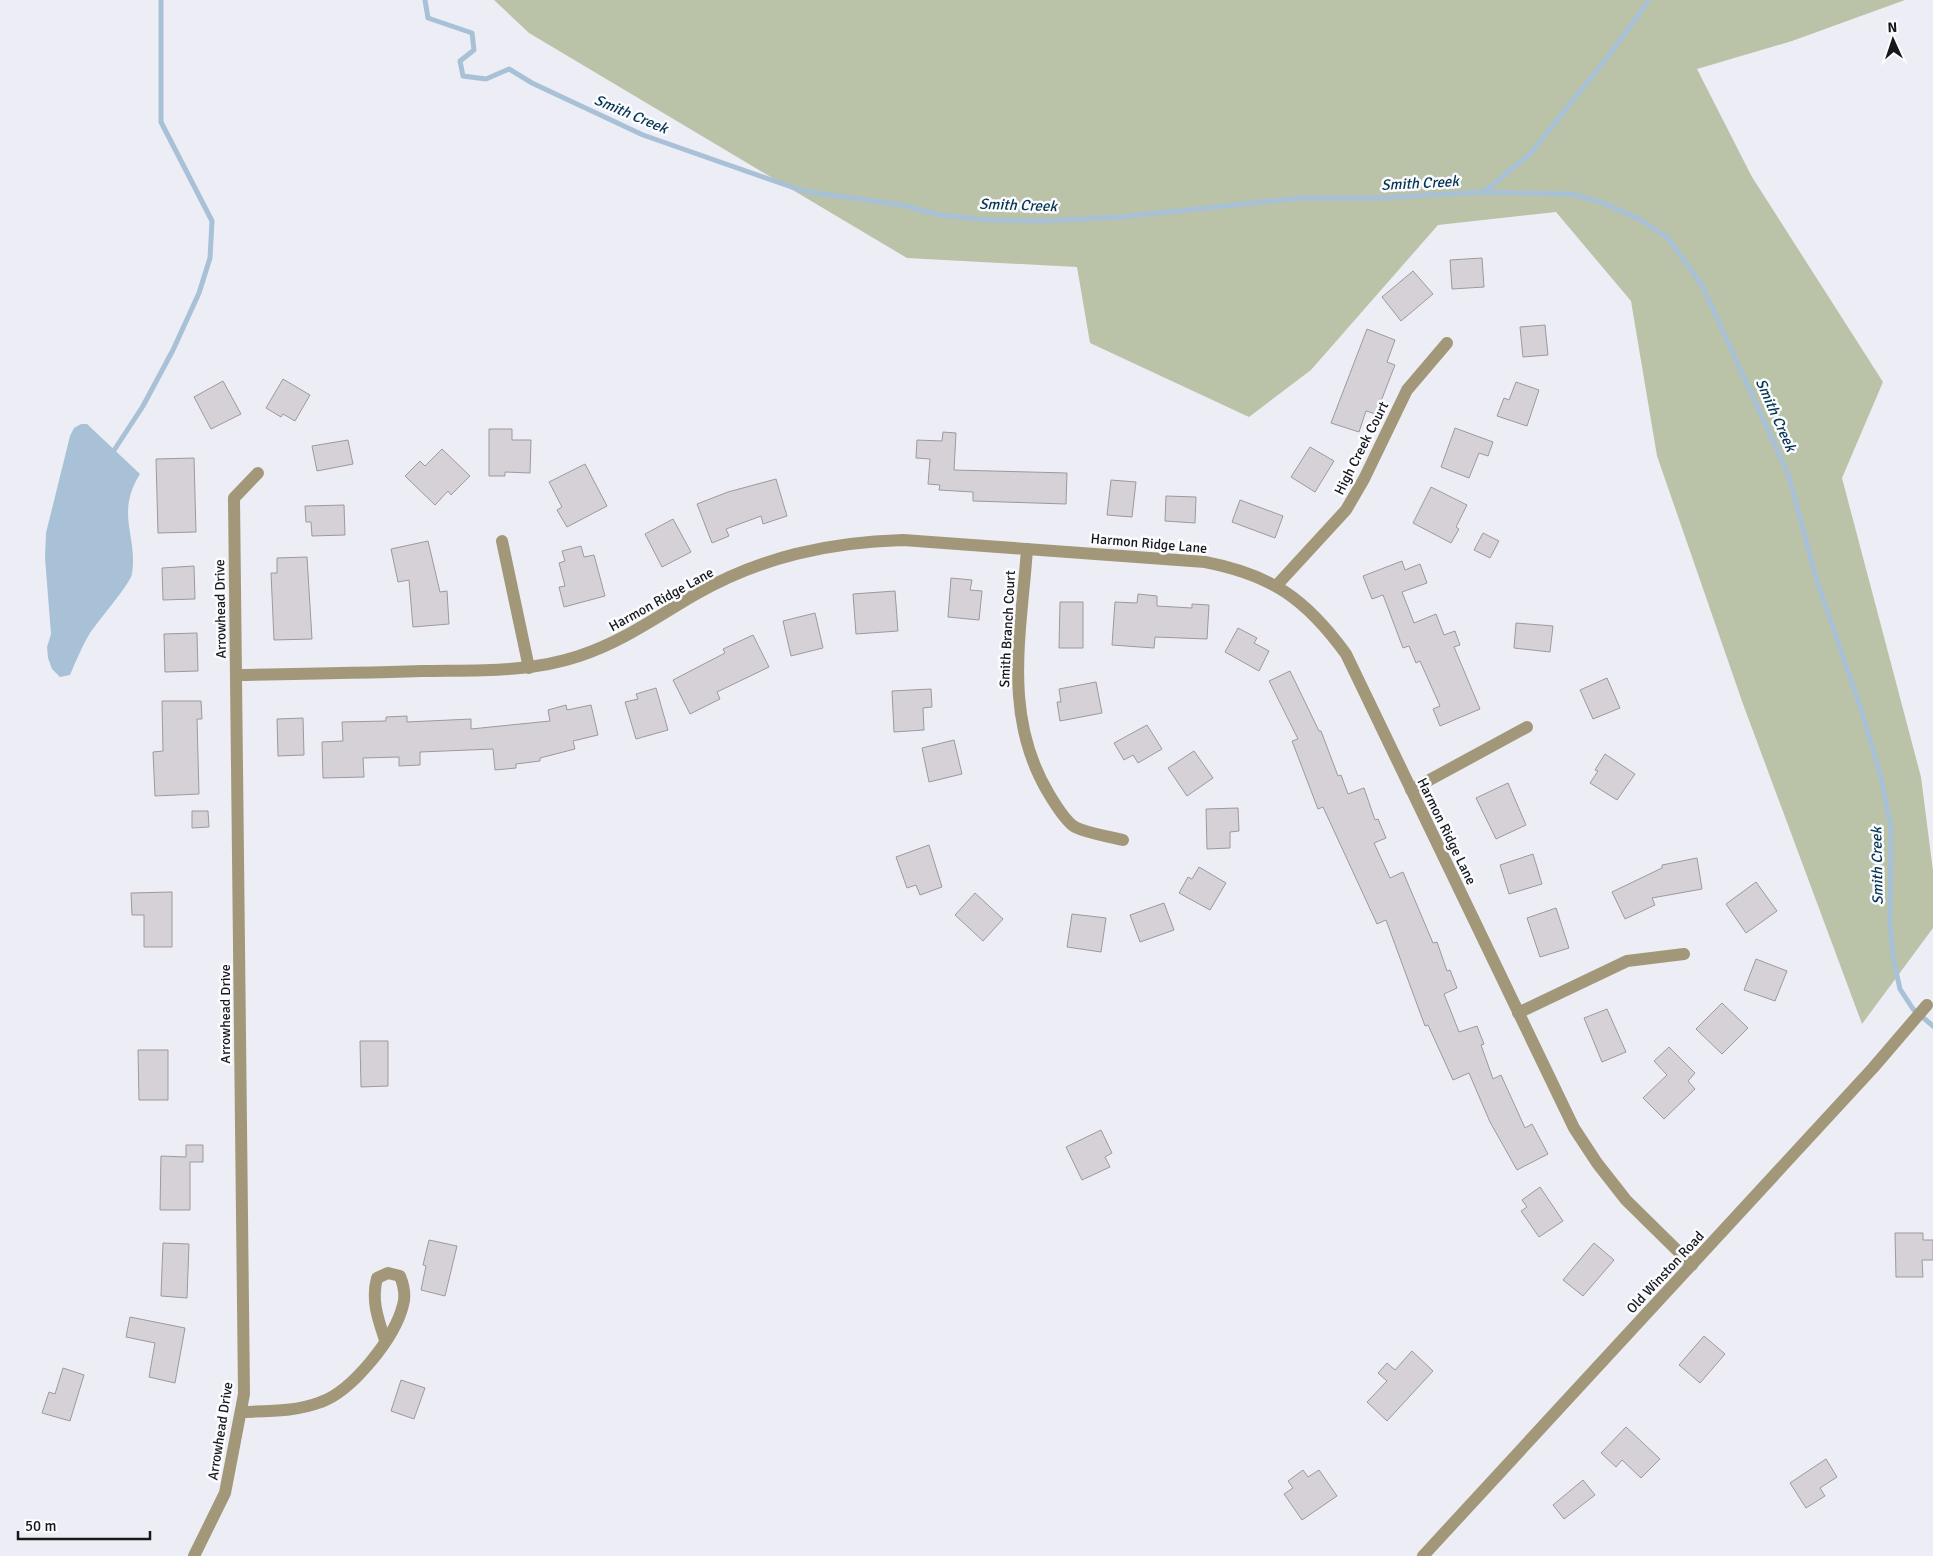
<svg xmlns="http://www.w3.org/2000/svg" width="1933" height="1556" viewBox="0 0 1933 1556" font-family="Signika,sans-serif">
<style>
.forest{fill:#bac3a7}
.water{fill:#a8c1d6}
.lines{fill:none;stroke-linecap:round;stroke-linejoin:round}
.stream{stroke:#a8c1d6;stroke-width:5}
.building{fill:#d5d1d7;stroke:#9d999e}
.minor{stroke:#a29879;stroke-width:12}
.labels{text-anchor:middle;stroke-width:5;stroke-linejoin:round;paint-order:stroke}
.street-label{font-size:14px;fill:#18181b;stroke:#fbfcff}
.water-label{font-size:15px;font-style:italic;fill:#063451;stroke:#fbfcff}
</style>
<rect width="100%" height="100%" fill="#edeef5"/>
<path class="forest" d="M494,0H1905L1792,41L1697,69L1752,177L1883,382L1842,478L1921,777L1933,871V928L1862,1024L1743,704L1657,456L1631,301L1556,212L1438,225L1311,370L1249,417L1090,343L1077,267L907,258L529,33Z"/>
<path class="water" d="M81,424H87L140,474C115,514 138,536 132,574C130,584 98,621 90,633C82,646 76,661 70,675L60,677L52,669L48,658L47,647L51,634L45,558L46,533L70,436L74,428Z"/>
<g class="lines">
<g class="stream">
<path d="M425,0L428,18L472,33L474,50L460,61L463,76L486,79L509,69L532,83L643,135L803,191L902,205L940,215L988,220L1040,221L1121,217L1300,198H1376L1484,192L1571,194L1601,202L1639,219L1667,237L1702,285L1789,476L1816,578L1861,709L1881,777L1891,829L1890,926L1894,962L1900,989L1913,1009L1933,1026"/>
<path d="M1485,191L1530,154L1610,54L1649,0"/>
<path d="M111,455L143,406L173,350L199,293L210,258L212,221L161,122V0"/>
</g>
</g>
<g class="building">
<path d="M1482,258L1484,287L1452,289L1450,260Z"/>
<path d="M1413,271L1433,294L1401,321L1382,297Z"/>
<path d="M1545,325L1548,355L1523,357L1520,327Z"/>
<path d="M1367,329L1395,340L1387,362L1395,365L1376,414L1366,411L1359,432L1331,423Z"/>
<path d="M283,379L310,395L295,421L283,414L281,417L266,408Z"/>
<path d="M223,381L241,414L211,429L194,397Z"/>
<path d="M1516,382L1539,390L1527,426L1497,416L1504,398L1509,400Z"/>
<path d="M1455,428L1493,442L1488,456L1479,453L1469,478L1441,467Z"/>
<path d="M489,429H512V440H531L530,473L505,472V476H489Z"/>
<path d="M943,432L956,433L954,470L1067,473L1066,504L973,501V492L939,490L940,485L928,484L930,459L916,458L917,440L942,441Z"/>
<path d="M348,440L353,464L317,471L312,446Z"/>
<path d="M1310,447L1334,461L1315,492L1291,477Z"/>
<path d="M442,449L470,476L451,495L448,491L435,505L405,476L420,461L425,466Z"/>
<path d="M194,458L196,532L158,533L156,459Z"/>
<path d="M585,464L607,506L567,527L557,510L562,507L549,482Z"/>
<path d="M776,479L787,516L763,524L761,516L726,529L729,536L712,543L697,504L728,492Z"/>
<path d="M1111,480L1136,482L1132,517L1107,515Z"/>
<path d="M1431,487L1467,505L1456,527L1459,529L1451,543L1413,523Z"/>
<path d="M1166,496L1196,497L1195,523L1165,521Z"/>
<path d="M1240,500L1283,516L1275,538L1232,522Z"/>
<path d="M344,505L345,535L312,536L311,522H306L305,506Z"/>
<path d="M673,519L691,552L662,567L645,534Z"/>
<path d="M1483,533L1499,541L1490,558L1474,550Z"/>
<path d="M428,541L440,592L447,591L449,624L413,627L409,580L398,582L391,549Z"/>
<path d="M581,546L584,557L594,555L605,596L564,607L559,587L565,586L559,563L565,561L562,551Z"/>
<path d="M307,557L312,639L274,640L271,573H277V558Z"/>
<path d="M1402,561L1405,570L1420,564L1427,583L1402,592L1414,623L1436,614L1444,635L1455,631L1460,645L1454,647L1480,709L1440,726L1433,709L1440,706L1420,661L1416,663L1409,646L1403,648L1383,595L1372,599L1363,576Z"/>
<path d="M194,566L195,599L163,600L162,568Z"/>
<path d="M951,578L972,580L970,590L982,591L979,620L948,617Z"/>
<path d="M895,591L898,631L856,634L853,594Z"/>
<path d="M1138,594L1157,596V606L1192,608V604L1209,605L1207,639L1155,637L1154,648L1112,645L1115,602L1137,603Z"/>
<path d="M1060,602H1083V648H1059Z"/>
<path d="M815,613L823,648L791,656L783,621Z"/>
<path d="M1516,623L1553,626L1550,652L1514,648Z"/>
<path d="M1238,628L1257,638L1254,643L1269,651L1259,671L1225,652Z"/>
<path d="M197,633L198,671L165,672L164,634Z"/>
<path d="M753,635L769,667L717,692L720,699L690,714L673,680L725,653L723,649Z"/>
<path d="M1290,671L1319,731H1321L1338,776L1341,775L1348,794L1364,788L1375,820L1378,819L1386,838L1374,843L1390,878L1403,872L1433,943L1437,942L1447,971L1450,970L1457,988L1444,994L1459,1032L1477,1026L1484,1044L1481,1045L1493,1079L1501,1075L1525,1128L1532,1124L1548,1154L1517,1170L1490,1122L1469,1073L1453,1080L1428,1025L1425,1026L1386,920L1377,924L1323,807L1318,809L1292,741L1298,739L1269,681Z"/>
<path d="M1607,678L1620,708L1593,719L1580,690Z"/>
<path d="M1096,682L1102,713L1060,721L1057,702H1061L1059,689Z"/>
<path d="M656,688L668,730L636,739L625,702L638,699L636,694Z"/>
<path d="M931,689L932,707L923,708L924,730L894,732L892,691Z"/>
<path d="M162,701H201L202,719H197L199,794L155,796L153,752L163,751Z"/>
<path d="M566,705L567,710L591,705L598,735L573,741L575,749L540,758V761L516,764V768L495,770L493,749L420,752V765L399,766V757L363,758L364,777L323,778L322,742L343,741L342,722L386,721V717L407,716V722L471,719V729L550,721L548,710Z"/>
<path d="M303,718L304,755L278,756L277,719Z"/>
<path d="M1147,725L1162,749L1138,763L1133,755L1124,760L1114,743Z"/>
<path d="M954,740L962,774L929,782L922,748Z"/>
<path d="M1194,751L1213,778L1187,796L1168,768Z"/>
<path d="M1605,754L1635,774L1617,800L1590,783L1598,771L1595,770Z"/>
<path d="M1508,783L1526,825L1496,839L1476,798Z"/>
<path d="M1238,808L1239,831L1230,832V848L1207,849L1206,809Z"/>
<path d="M192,811H208L209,827L192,828Z"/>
<path d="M929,845L942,887L920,895L916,885L907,888L896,857Z"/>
<path d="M1533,854L1542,884L1509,894L1500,865Z"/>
<path d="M1697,858L1702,889L1652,898L1655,905L1625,919L1612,892L1662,868V865Z"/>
<path d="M1199,867L1226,883L1210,910L1179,893L1188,877L1192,879Z"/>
<path d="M1756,882L1777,911L1746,933L1726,904Z"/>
<path d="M172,892V947H144V915H132L131,893Z"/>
<path d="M975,893L1003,919L983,941L955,915Z"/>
<path d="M1164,903L1174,930L1140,942L1130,915Z"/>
<path d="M1556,908L1569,948L1540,957L1527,918Z"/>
<path d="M1072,914L1106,918L1101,952L1067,947Z"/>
<path d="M1756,959L1787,971L1775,1001L1744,990Z"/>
<path d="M1722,1003L1748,1028L1722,1054L1696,1029Z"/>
<path d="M1607,1009L1626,1052L1602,1062L1584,1018Z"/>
<path d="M360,1041H388V1086L361,1087Z"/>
<path d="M1669,1047L1695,1073L1688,1081L1695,1089L1664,1119L1643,1098L1667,1075L1654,1061Z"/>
<path d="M138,1050H168V1100H139Z"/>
<path d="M1101,1130L1112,1153L1105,1157L1110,1167L1082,1180L1066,1147Z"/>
<path d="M186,1145H203V1162H190V1210H160L161,1156L186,1157Z"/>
<path d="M1540,1187L1563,1221L1539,1237L1521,1211L1527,1207L1522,1200Z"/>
<path d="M1895,1233H1923V1240H1933V1260H1922L1923,1277H1896Z"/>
<path d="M429,1240L457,1246L445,1296L421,1290L426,1266L423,1265Z"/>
<path d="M163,1243L189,1244L187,1298L161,1296Z"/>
<path d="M1594,1243L1614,1260L1583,1296L1563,1280Z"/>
<path d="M130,1317L185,1328L175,1383L149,1377L155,1343L126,1337Z"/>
<path d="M1704,1336L1725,1354L1700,1383L1679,1365Z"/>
<path d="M1412,1351L1433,1371L1387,1421L1367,1402L1387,1381L1378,1373L1387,1363L1395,1370Z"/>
<path d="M63,1368L84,1375L70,1421L42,1413L49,1392L55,1394Z"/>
<path d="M401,1380L425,1388L414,1419L391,1411Z"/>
<path d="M1626,1427L1660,1459L1641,1478L1622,1460L1616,1467L1601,1453Z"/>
<path d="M1826,1459L1837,1477L1820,1488L1825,1496L1806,1508L1790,1483Z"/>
<path d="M1303,1470L1308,1477L1319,1470L1337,1496L1302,1520L1284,1494L1293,1488L1288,1481Z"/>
<path d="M1583,1480L1595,1495L1564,1519L1553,1505Z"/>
</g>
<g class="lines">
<g class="minor">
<path d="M502,541L529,668"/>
<path d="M1027,549C1021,635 1002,716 1049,794C1055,804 1066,822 1075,827C1089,834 1108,836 1123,840"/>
<path d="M1277,585L1346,510L1364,479L1407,390L1447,343"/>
<path d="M236,675C298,674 360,673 422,671C474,670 529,673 579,656C624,641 656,617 696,594C761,557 829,542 903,540L1205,562C1272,575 1306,599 1346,654L1574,1128L1597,1163L1626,1200L1692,1265"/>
<path d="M1411,790L1527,727"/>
<path d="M1518,1013L1627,961L1684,954"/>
<path d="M241,1412C267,1411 295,1412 321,1402C352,1391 395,1338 403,1305C406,1295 404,1286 400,1276L388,1273L377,1278C371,1300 378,1319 385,1340"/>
<path d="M194,1556L225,1493L244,1394L234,498L258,473"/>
<path d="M1423,1556L1873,1068L1927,1005"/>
</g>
</g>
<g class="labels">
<g class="street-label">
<text transform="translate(1361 448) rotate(-63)" y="5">High Creek Court</text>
<text transform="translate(1149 543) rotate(5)" y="5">Harmon Ridge Lane</text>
<text transform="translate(661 599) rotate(-29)" y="5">Harmon Ridge Lane</text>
<text transform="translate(220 609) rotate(-91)" y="5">Arrowhead Drive</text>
<text transform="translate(1007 629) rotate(-87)" y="5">Smith Branch Court</text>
<text transform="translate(1447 831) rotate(64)" y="5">Harmon Ridge Lane</text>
<text transform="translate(225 1014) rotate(-90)" y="5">Arrowhead Drive</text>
<text transform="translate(1665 1272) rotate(-47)" y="5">Old Winston Road</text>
<text transform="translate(220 1431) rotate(-81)" y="5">Arrowhead Drive</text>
</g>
<g class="water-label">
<text transform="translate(631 114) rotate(23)" y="5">Smith Creek</text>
<text transform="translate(1420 183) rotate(-3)" y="5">Smith Creek</text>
<text transform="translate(1018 205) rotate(2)" y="5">Smith Creek</text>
<text transform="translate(1776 415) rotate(66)" y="5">Smith Creek</text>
<text transform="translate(1877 866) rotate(-91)" y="5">Smith Creek</text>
</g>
</g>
<g transform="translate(1893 40) rotate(357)" stroke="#fbfcff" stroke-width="4" paint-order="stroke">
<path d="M0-4L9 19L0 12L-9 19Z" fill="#18181b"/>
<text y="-8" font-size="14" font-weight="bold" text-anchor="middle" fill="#18181b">N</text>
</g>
<path d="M18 1531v8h132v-8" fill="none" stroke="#18181b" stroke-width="2.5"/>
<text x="25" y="1531" font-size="15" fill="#18181b" stroke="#fbfcff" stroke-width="4" paint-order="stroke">50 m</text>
</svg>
